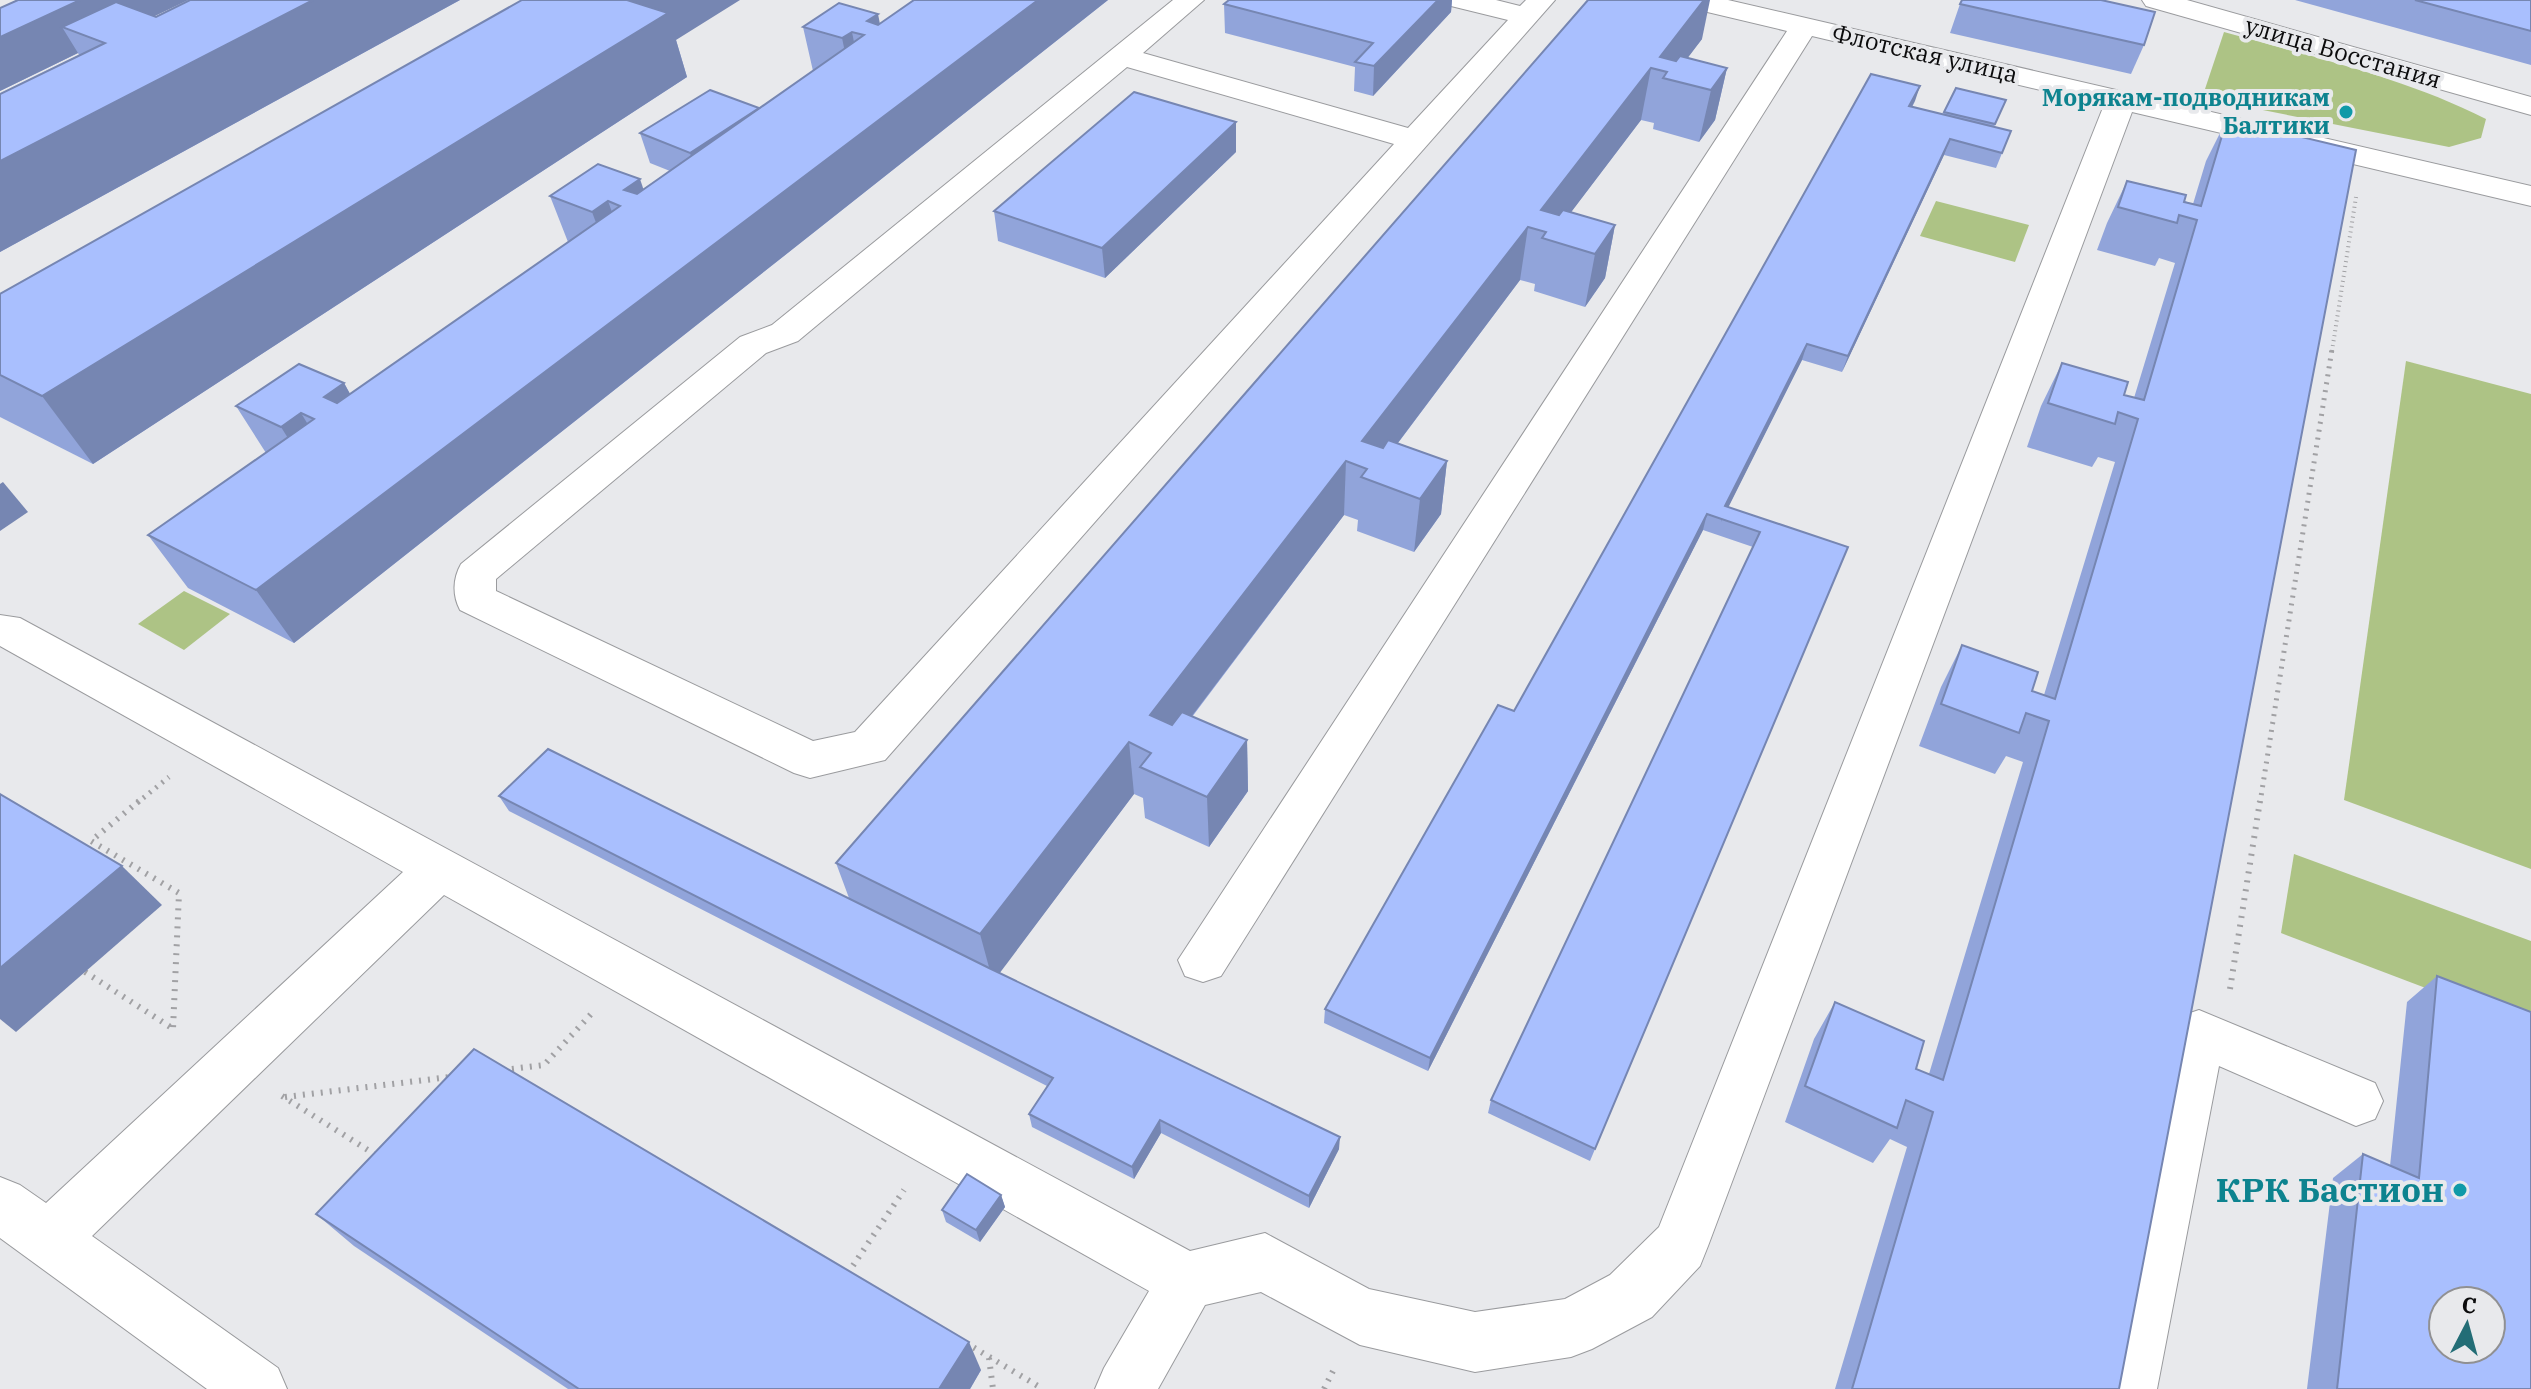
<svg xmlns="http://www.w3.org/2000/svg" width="2531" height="1389" viewBox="0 0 2531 1389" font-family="'IBM Plex Serif',serif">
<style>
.green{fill:#adc385}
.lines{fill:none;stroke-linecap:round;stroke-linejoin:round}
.minor-casing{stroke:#9a9b9e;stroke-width:2}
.path-far2{stroke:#a1a1a4;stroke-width:4;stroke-dasharray:1 4;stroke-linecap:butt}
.path-far1{stroke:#a1a1a4;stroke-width:5;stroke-dasharray:2 6;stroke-linecap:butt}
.path{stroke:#a1a1a4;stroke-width:6;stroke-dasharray:2 7;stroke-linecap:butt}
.minor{fill:#fff;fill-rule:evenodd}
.wall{fill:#91a4da}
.shaded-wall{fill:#7686b2}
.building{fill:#a9bffe;stroke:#7686b2;stroke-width:2;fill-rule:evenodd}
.culture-dot{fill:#0f9aa8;stroke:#e8e9ec;stroke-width:3}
.labels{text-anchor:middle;stroke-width:8;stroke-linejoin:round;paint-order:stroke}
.far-street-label{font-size:24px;fill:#0b0b0c;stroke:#e8e9ec}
.far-culture-label{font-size:24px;font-weight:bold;fill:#0d838f;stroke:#e8e9ec;text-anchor:end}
.near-culture-label{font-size:34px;font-weight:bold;fill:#0d838f;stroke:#e8e9ec;text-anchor:end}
</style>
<rect width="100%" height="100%" fill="#e8e9ec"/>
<g class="green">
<path d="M2224,32C2312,57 2405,78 2486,119L2481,138L2449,147L2202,98Z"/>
<path d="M1936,201L2029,225L2015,262L1920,236Z"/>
<path d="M2406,361L2531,394V869L2344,800Z"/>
<path d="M184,591L230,614L184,650L138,624Z"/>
<path d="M2294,854L2531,941V1028L2281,933Z"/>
</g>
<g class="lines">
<g class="minor-casing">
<g id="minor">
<path d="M1173,0H1204L1143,53L1408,128L1508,20L1451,6L1447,0H1496L1520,6L1526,0H1555L885,760L810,778L794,773L460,610C452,595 453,578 461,564L740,337L772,325ZM1127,67L1394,144L855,732L813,741L496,591V579L766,353L798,341Z"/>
<path d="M1678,0H1728L2531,186V206L2132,112L1708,1246L1700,1266L1652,1317L1592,1349L1571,1357L1475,1372L1360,1345L1261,1292L1205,1305L1158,1389H1095L1104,1368L1149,1291L444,895L92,1236L278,1368L287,1389H207L0,1238V1177L20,1185L46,1203L403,872L0,646V615L20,618L1190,1251L1265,1233L1369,1289L1475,1312L1565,1299L1610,1275L1659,1227L2104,105L1812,36L1221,976L1203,982L1185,976L1178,960L1787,31L1682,6Z"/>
<path d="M2142,0H2187L2531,97V115L2146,6Z"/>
<path d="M2199,1010L2375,1083L2383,1101L2375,1119L2356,1126L2219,1066L2157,1389H2097L2173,1033L2181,1016Z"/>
</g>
</g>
<path class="path-far2" d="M2332,351L2356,197"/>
<g class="path-far1">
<path d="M137,803L169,777"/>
<path d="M2260,803L2332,349"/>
</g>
<g class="path">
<path d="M139,801L91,841L179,893L173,1029"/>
<path d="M85,972L175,1030"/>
<path d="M2230,989L2260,801"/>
<path d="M503,1070L544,1065L593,1012"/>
<path d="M282,1096L379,1157"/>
<path d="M285,1097L450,1077"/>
<path d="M848,1273L904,1190"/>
<path d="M966,1343L1043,1389"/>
<path d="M989,1358L993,1389"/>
<path d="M1324,1389L1336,1365"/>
</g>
<use href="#minor" class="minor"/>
</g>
<g class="wall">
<path d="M18,0H188L154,16L156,17L460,0L0,252V94L79,55L78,53L0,91V8Z"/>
<path d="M914,0H1108L294,643L188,588L148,535L266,453L236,406L344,383L350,394L568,242L550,196L643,189L670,171L650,163L640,133L759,108L813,71L803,27L880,24Z"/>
<path d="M1229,0H1452L1451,12L1373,96L1354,91L1355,67L1225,33L1224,4Z"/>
<path d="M1588,0L1702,39L1687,58L1727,68L1715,120L1699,142L1653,129L1654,123L1641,120L1571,212L1615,225L1605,278L1585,307L1534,291L1535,284L1520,280L1398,443L1447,461L1441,514L1414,552L1357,531L1358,520L1344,515L1192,717L1247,740L1248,791L1209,847L1145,818L1143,798L1134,794L999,973L1339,1149L1309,1208L1161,1133L1134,1179L1032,1127L1029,1114L1047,1086L509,811L499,796L849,898L836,863Z"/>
<path d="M2295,0H2531V65Z"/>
<path d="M1960,4L2144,45L2131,74L1950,33Z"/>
<path d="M676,40L687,77L93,464L0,417V294Z"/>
<path d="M1956,88L2006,100L1994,127L2011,131L1996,168L1944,155L1842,372L1802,360L1728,507L1848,547L1590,1161L1488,1113L1491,1100L1753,547L1703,530L1428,1071L1324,1023L1325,1009L1514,711L1915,101L1912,107L1943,114Z"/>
<path d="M2227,119L2119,1389H1835L1907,1147L1890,1139L1873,1163L1785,1122L1814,1039L1835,1002L1916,1069L1929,1074L2023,762L2006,756L1995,774L1919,746L1941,687L1962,645L2032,691L2044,695L2115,462L2098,457L2092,467L2027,447L2041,406L2062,363L2124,395L2134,398L2175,263L2159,258L2155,266L2097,250L2107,223L2127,181L2193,204L2206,161Z"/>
<path d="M1236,152L1105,278L998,241L994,211Z"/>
<path d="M2437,976L2531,1389H2307L2333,1178L2363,1154L2390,1166L2407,1002Z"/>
<path d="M1001,1195L1005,1207L980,1242L946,1222L942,1210Z"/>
<path d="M316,1214L981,1370L970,1389H568L354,1246Z"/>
</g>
<g class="shaded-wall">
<path d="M80,0H188L101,42L62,27L78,53L0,91V37Z"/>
<path d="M249,0H460L0,252V161Z"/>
<path d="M621,0H740L676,40L687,77L93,464L42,396Z"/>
<path d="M1038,0H1108L294,643L256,590Z"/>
<path d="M1438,0H1452L1451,12L1373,96L1374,66Z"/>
<path d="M1704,0H1710L1702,39L1671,80L1660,57Z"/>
<path d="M878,14L888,65L867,21Z"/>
<path d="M852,32L862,83L853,90L842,38Z"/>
<path d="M1651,68L1641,120L1550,240L1546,232L1541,210Z"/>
<path d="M1727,68L1715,120L1699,142L1711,90Z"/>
<path d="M1920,86L1915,101L1904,121L1909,106Z"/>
<path d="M759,108L699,182L690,153Z"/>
<path d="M1236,122V152L1105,278L1102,248Z"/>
<path d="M1950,139L1944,155L1842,372L1848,356Z"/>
<path d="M640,179L658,232L624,190Z"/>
<path d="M608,201L627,254L612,265L592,212Z"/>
<path d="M1615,225L1605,278L1585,307L1595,254Z"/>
<path d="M1528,227L1520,280L1370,480L1362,441Z"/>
<path d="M1807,344L1802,360L1721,522L1725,506Z"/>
<path d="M344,383L374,437L324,397Z"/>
<path d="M301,413L333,466L314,480L281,427Z"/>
<path d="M1346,461L1344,515L1154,766L1150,715Z"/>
<path d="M1447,461L1441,514L1414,552L1420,499Z"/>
<path d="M3,482L28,512L0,531V484Z"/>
<path d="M1707,514L1703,530L1428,1071L1430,1058Z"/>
<path d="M1247,740L1248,791L1209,847L1207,797Z"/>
<path d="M1129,742L1134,794L993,982L980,934Z"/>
<path d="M122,866L162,905L16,1032L0,1019V968Z"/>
<path d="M1160,1120L1161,1133L1134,1179L1132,1167Z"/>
<path d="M1340,1137L1339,1149L1309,1208V1196Z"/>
<path d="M1001,1195L1005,1207L980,1242L976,1230Z"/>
<path d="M969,1342L981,1370L970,1389H939Z"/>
</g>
<g class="building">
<path d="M18,0H80L0,37V8Z"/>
<path d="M190,0H313L0,161V94L105,43L62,27L116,2L156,17Z"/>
<path d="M522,0H627L668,13L42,396L0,375V294Z"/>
<path d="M914,0H1038L256,590L148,535L314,419L301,413L281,427L236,406L299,364L344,383L324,397L337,403L620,206L608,201L592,212L550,196L598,164L640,179L624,190L637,194L864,35L852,32L842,38L803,27L839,3L878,14L867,21L878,25Z"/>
<path d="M1229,0H1438L1374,66L1355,62L1373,43L1224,4Z"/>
<path d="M1588,0H1704L1660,57L1676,61L1680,56L1727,68L1711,90L1663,78L1667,72L1651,68L1541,210L1559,215L1563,210L1615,225L1595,254L1542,238L1546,232L1528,227L1362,441L1383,448L1388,440L1447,461L1420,499L1361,477L1367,469L1346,461L1150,715L1172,725L1182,712L1247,740L1207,797L1140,767L1151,753L1129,742L980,934L836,863Z"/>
<path d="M1962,0H2101L2155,12L2144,45L1960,4Z"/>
<path d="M2415,0H2531V31Z"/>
<path d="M1871,74L1920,86L1909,106L2011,131L2002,153L1950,139L1848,356L1807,344L1725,506L1848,547L1595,1149L1491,1100L1760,532L1707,514L1430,1058L1325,1009L1498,705L1514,711Z"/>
<path d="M1956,88L2006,100L1995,124L1944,112Z"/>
<path d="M710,90L759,108L690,153L640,133Z"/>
<path d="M1134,92L1236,122L1102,248L994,211Z"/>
<path d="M2227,119L2356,150L2119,1389H1852L1933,1112L1906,1100L1897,1128L1805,1086L1835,1002L1924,1041L1916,1069L1943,1080L2049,721L2026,713L2019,733L1941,704L1962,645L2038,672L2032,691L2055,699L2138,419L2118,412L2115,424L2048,403L2062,363L2128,382L2124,395L2144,400L2197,220L2179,215L2177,223L2118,207L2127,181L2186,195L2184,202L2201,206Z"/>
<path d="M548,749L989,968L1340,1137L1309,1196L1160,1120L1132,1167L1029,1114L1053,1078L499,796Z"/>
<path d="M0,794L122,866L0,968Z"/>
<path d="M2437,976L2531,1012V1389H2337L2363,1154L2419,1178ZM2443,1301H2491V1349H2443Z"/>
<path d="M474,1049L969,1342L939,1389H579L316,1214Z"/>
<path d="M967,1174L1001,1195L976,1230L942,1210Z"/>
</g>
<g class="culture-dot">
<circle cx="2346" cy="112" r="8"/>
<circle cx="2460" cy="1190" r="8"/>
</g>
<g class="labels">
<g class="far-street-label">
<text transform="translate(2343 53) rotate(16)" y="8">улица Восстания</text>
<text transform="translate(1925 54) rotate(13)" y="8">Флотская улица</text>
</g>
<g class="far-culture-label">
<text x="2330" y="106">Морякам-подводникам<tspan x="2330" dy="28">Балтики</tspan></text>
</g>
<g class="near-culture-label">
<text x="2444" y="1202">КРК Бастион</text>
</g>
</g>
<g transform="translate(2467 1325) rotate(6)"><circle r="38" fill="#e8e9ec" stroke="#909092" stroke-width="2"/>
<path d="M0-6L14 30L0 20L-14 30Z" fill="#236d76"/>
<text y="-12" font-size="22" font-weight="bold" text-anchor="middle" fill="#0b0b0c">С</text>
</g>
</svg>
